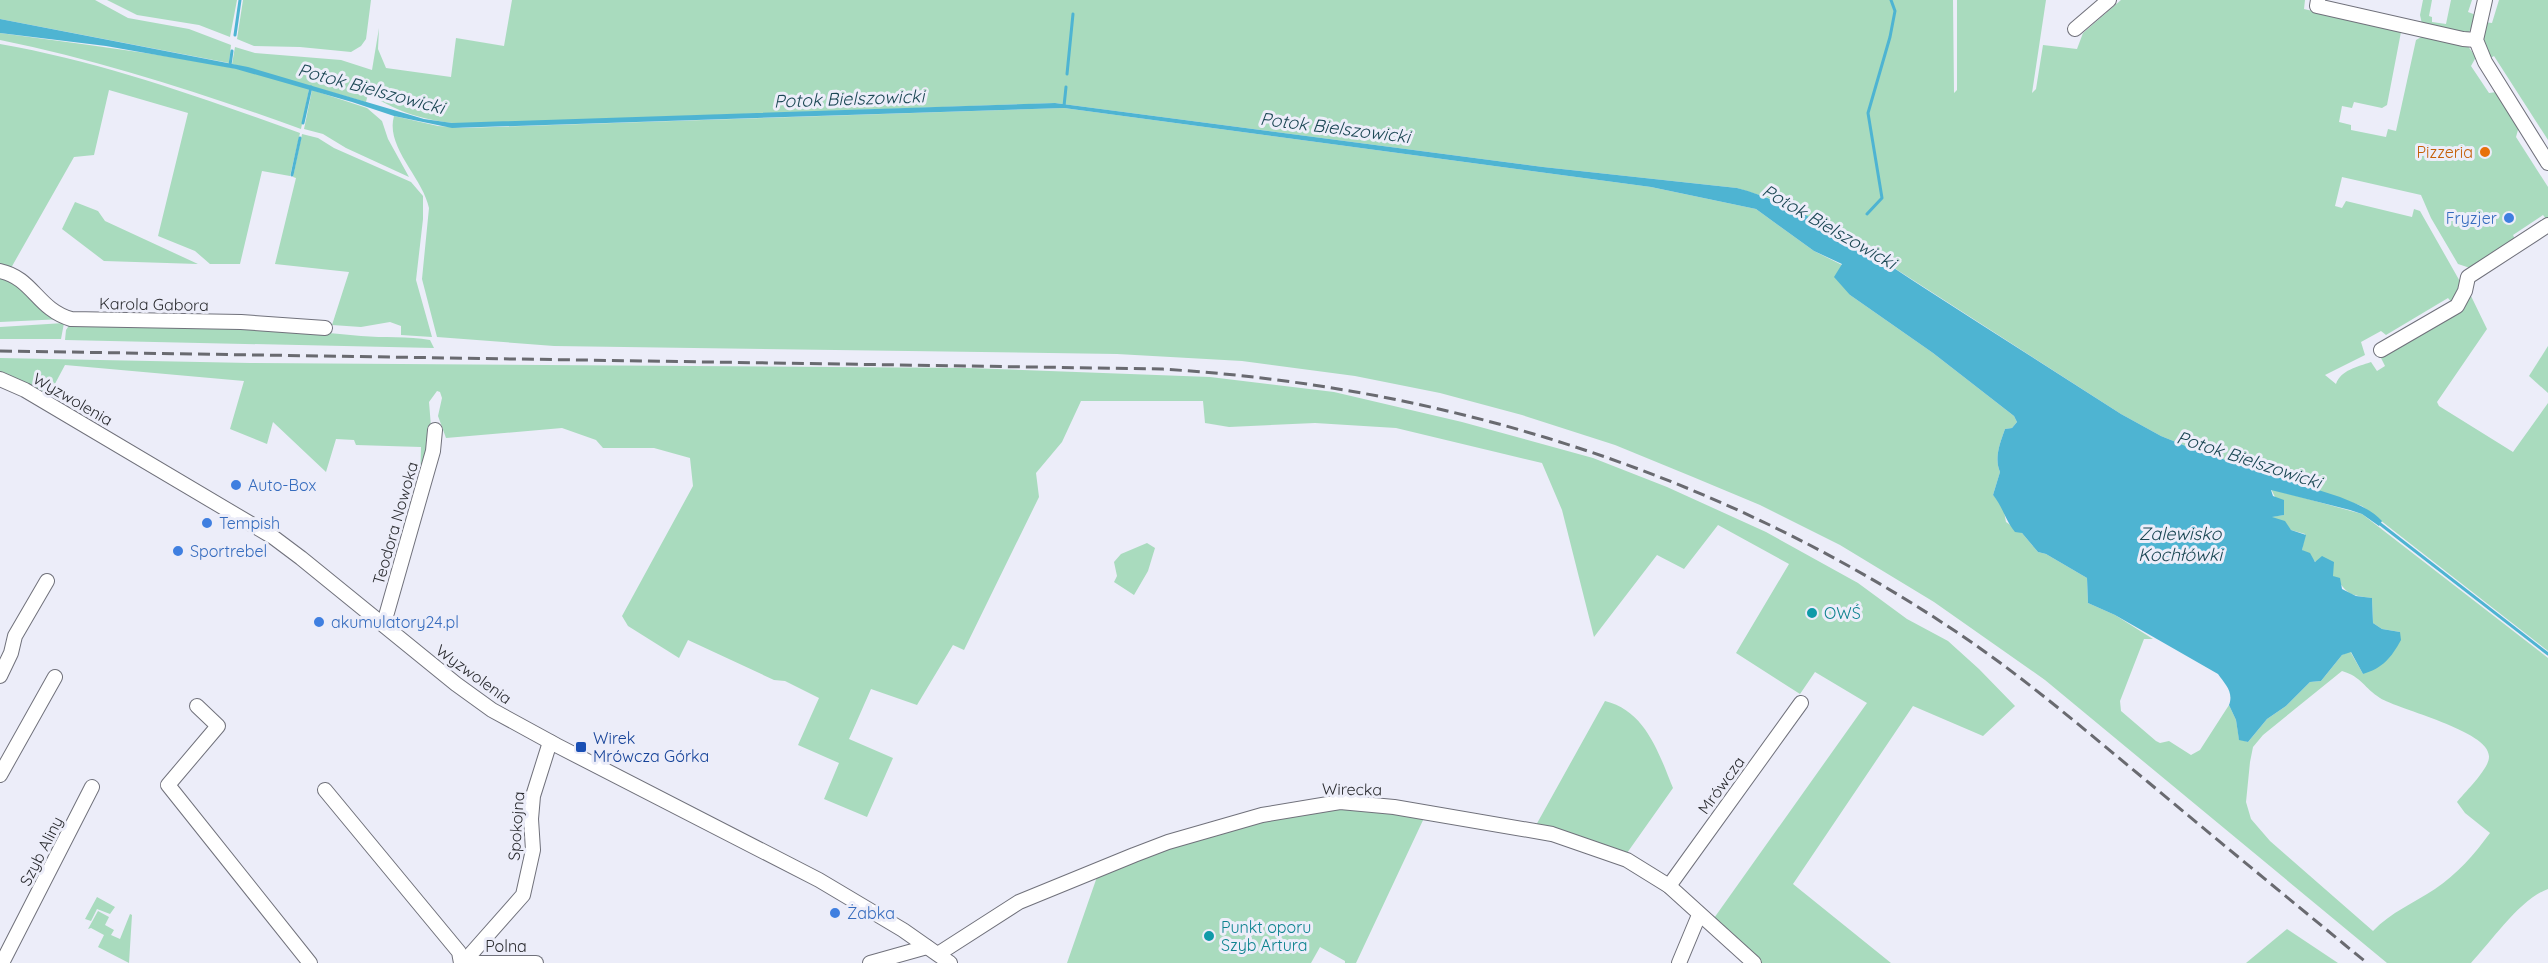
<svg xmlns="http://www.w3.org/2000/svg" width="2548" height="963" viewBox="0 0 2548 963" font-family="Quicksand,sans-serif">
<style>
.green{fill:#a9dbbe;fill-rule:evenodd}
.water{fill:#4eb4d2}
.lines{fill:none;stroke-linecap:round;stroke-linejoin:round}
.stream{stroke:#4eb4d2;stroke-width:3}
.minor-casing{stroke:#70717b;stroke-width:16}
.minor{stroke:#fff;stroke-width:14}
.rail{stroke:#696a70;stroke-width:3;stroke-dasharray:12 6;stroke-linecap:butt}
.food-dot{fill:#e8710a;stroke:#ecedf9;stroke-width:2}
.shop-dot{fill:#3f7fe0;stroke:#ecedf9;stroke-width:2}
.culture-dot{fill:#0f9aa8;stroke:#ecedf9;stroke-width:2}
.transit-dot{fill:#1a4fb4;stroke:#ecedf9;stroke-width:2}
.labels{text-anchor:middle;stroke-width:6;stroke-linejoin:round;paint-order:stroke}
.food-label{font-size:16px;fill:#c56008;stroke:#ecedf9;text-anchor:end}
.shop-label{font-size:16px;fill:#366cbe;stroke:#ecedf9;text-anchor:start}
.street-label{font-size:16px;fill:#2a2b2f;stroke:#ecedf9}
.culture-label{font-size:16px;fill:#0d838f;stroke:#ecedf9;text-anchor:start}
.transit-label{font-size:16px;fill:#164399;stroke:#ecedf9;text-anchor:start}
.water-label{font-size:18px;font-style:italic;fill:#1b4754;stroke:#ecedf9}
</style>
<rect width="100%" height="100%" fill="#ecedf9"/>
<g class="green">
<path d="M0,0H95L128,18L189,29L231,45L229,63L0,19Z"/>
<path d="M107,0H237L230,37L199,25L137,15Z"/>
<path d="M243,0H371L366,39L361,46L351,52L300,47L254,46L237,39Z"/>
<path d="M512,0H1953L1954,93L1957,90V0H2046L2032,93L2036,89L2043,45L2077,49L2083,33L2121,0H2305L2304,9L2401,32L2387,105L2382,108L2354,102L2352,108L2342,106L2339,122L2351,125V130L2386,137L2388,129L2396,131L2416,40L2423,36L2467,45L2476,57L2471,66L2489,93L2497,92L2519,126L2516,137L2548,187V221L2543,215L2513,235L2516,241L2470,268L2458,264L2431,218L2421,195L2342,177L2335,206L2342,208L2346,201L2412,217L2414,209L2420,211L2462,285L2452,303L2448,298L2386,335L2381,331L2361,342L2365,355L2325,375L2336,384C2341,370 2357,367 2371,362L2377,371L2385,366L2381,358L2459,311L2471,296L2487,329L2437,402L2439,406L2513,452L2548,403V651L2362,506L2198,451L2161,436L2121,414L1874,255L1778,201L1737,188L1543,167L1055,103L462,124C422,120 403,114 368,94L366,102L232,64L235,47L255,53L341,60L372,70L379,28L378,49L386,68L451,77L456,38L504,46Z"/>
<path d="M2423,0H2432L2429,16L2432,17V22L2446,24L2451,0H2472L2468,12L2476,15L2474,25L2468,33L2422,24L2420,15Z"/>
<path d="M2499,0H2548V140L2494,56L2487,60L2482,40L2484,22L2492,23Z"/>
<path d="M0,33C79,44 159,53 238,69C262,74 285,82 309,89L301,129C201,93 103,61 0,40Z"/>
<path d="M0,44C103,62 202,98 300,133L290,176L262,171L240,264H210L195,251L158,236L188,113L109,90L94,155L74,157L11,268L0,267Z"/>
<path d="M312,90L367,108L382,121L388,139L409,177L346,148L323,134L304,129Z"/>
<path d="M1064,108L1651,187L1756,209L1814,251L1842,265L1850,295L1933,353L2014,416L2017,422L2012,428L2005,429C2000,443 1994,458 2000,472L1993,495L2003,506L2006,522L2022,533L2038,552L2046,554L2087,578L2088,603L2115,615L2153,639H2144L2120,701L2121,711L2156,741L2160,743L2169,741L2191,755L2200,750L2229,705L2236,720L2239,739L2248,742L2267,719L2286,706L2310,682L2321,681L2342,655L2350,651L2363,674L2400,632L2382,629L2373,623L2372,598C2344,595 2349,592 2332,575C2322,566 2311,559 2302,550L2305,534L2291,530L2270,517L2284,515L2271,489L2362,514L2548,658V889C2520,899 2492,941 2471,963H2387L2045,680L1934,602L1840,545L1760,505L1693,477L1615,445L1522,415L1440,393L1355,376L1242,361L1117,354L554,346L437,337L422,279L429,208C423,178 385,147 394,116L438,126L462,128ZM2342,671C2362,677 2364,688 2380,698C2399,710 2491,731 2489,757C2489,769 2465,792 2457,802L2465,813L2490,833C2474,855 2457,874 2435,889C2414,903 2391,912 2373,931L2270,841L2251,819L2246,802L2250,762L2253,747L2263,735Z"/>
<path d="M302,134L318,138L334,148L411,182L423,196V219L416,280L432,337L401,335V326L390,322L361,327L332,325L349,272L275,264L296,178L293,177Z"/>
<path d="M75,202L98,211L105,221L198,264L104,261L62,229Z"/>
<path d="M0,274L6,275L63,319L0,322Z"/>
<path d="M72,321C168,325 265,326 361,336C384,338 408,336 430,340L434,348L65,340L66,330Z"/>
<path d="M64,323L61,339H0V327Z"/>
<path d="M2548,346V393L2529,376Z"/>
<path d="M0,358L250,363L968,368L1210,377L1334,392L1462,422L1593,458L1667,487L1766,532L1858,583L1907,619L1948,641L1979,669L2015,706L1983,736L1913,706L1793,884L1891,963H1760L1712,921L1867,703L1815,672L1800,694L1736,653L1789,564L1718,525L1684,569L1657,555L1594,637L1562,510L1542,463L1396,428L1315,423L1229,427L1205,423L1203,401H1081L1062,442L1036,473L1039,497L964,650L953,645L917,705L871,689L849,739L893,758L867,817L824,799L839,763L798,745L819,698L785,681L774,680L688,640L679,658L628,626L622,616L693,486L690,458L654,448H603L596,440L562,428L446,438L438,416L442,398L440,392L437,391L429,402L432,439L420,486L421,447L356,445L354,440L336,439L326,472L273,422L267,444L230,429L244,381L65,365L49,395L0,372Z"/>
<path d="M1147,543L1155,548L1148,571L1134,595L1114,582L1117,576L1114,562L1121,554Z"/>
<path d="M1605,701C1646,711 1659,754 1673,788L1627,853L1535,827Z"/>
<path d="M1327,807L1425,816L1356,963H1345V961L1320,947L1311,963H1067L1098,874C1173,845 1249,825 1327,807Z"/>
<path d="M97,897L115,907L110,914L97,909L91,921L85,919Z"/>
<path d="M98,911L109,917L105,925L114,930L111,935L120,939L130,914L132,915L129,963L98,947L104,935L91,928L88,929Z"/>
<path d="M2287,929L2338,963H2246Z"/>
</g>
<path class="water" d="M0,19L248,67L424,119L452,123L1055,103L1543,167L1737,188C1805,206 1870,253 1929,291C1993,332 2057,373 2121,414L2161,436L2198,451L2340,497C2355,503 2371,509 2382,521L2379,526L2362,514L2350,510L2271,490L2273,496L2284,500V515L2272,517L2285,521L2291,530L2306,535L2302,550L2310,553L2315,562L2322,556L2334,562L2333,576L2340,578L2342,589L2356,596L2372,598L2373,623L2382,629L2400,632L2401,640C2391,658 2383,668 2363,674L2351,652L2342,655L2321,681L2310,682L2286,706L2267,719L2248,742L2239,740L2236,720L2229,705C2234,692 2225,684 2218,674L2115,615L2088,603L2087,578L2046,554L2038,552L2022,533L2015,532C2005,520 2003,507 1993,495L2000,472C1994,458 2000,443 2005,429L2012,428L2017,422L2014,416L1933,353L1850,295L1834,277L1842,264L1814,251L1756,209L1651,187L1064,108L452,128L394,116L352,102L236,69L106,46L0,33Z"/>
<g class="lines">
<g class="stream">
<path d="M235,35L240,0"/>
<path d="M230,65L232,51"/>
<path d="M1067,74L1073,14"/>
<path d="M1064,106L1066,87"/>
<path d="M303,123L311,87"/>
<path d="M292,175L300,138"/>
<path d="M1867,214L1882,198L1868,113L1890,37L1895,11L1891,0"/>
<path d="M2379,523L2548,654"/>
</g>
<g class="minor-casing">
<g id="minor">
<path d="M2318,0L2317,6L2463,39L2476,40"/>
<path d="M2485,0L2476,40L2485,62L2548,163"/>
<path d="M2075,29L2109,0"/>
<path d="M0,271C33,278 37,309 71,319L241,322L325,328"/>
<path d="M2381,350L2457,306L2465,291L2468,277L2548,225"/>
<path d="M0,379L25,390L273,537L301,558L456,684L492,710L556,745L819,880L903,930L950,963"/>
<path d="M381,623L386,616L433,451L435,430"/>
<path d="M0,676L11,653L15,636L47,581"/>
<path d="M197,706L218,726L168,785L310,963"/>
<path d="M0,775L55,677"/>
<path d="M325,790L459,952L461,963"/>
<path d="M1669,886L1801,703"/>
<path d="M938,954L1019,902L1134,855L1168,842L1262,815L1340,802L1394,807L1552,834L1627,860L1669,886L1754,963"/>
<path d="M2,963L92,787"/>
<path d="M463,963L523,895L533,850L531,819L533,796L550,742"/>
<path d="M476,963H536"/>
<path d="M870,963L927,947"/>
<path d="M1679,963L1699,915"/>
</g>
</g>
<use href="#minor" class="minor"/>
<path class="rail" d="M0,351L1161,369C1445,386 1720,473 1958,633C2025,678 2086,731 2148,782C2221,843 2294,903 2367,963"/>
</g>
<circle class="food-dot" cx="2485" cy="152" r="6"/>
<g class="shop-dot">
<circle cx="2509" cy="218" r="6"/>
<circle cx="236" cy="485" r="6"/>
<circle cx="207" cy="523" r="6"/>
<circle cx="178" cy="551" r="6"/>
<circle cx="319" cy="622" r="6"/>
<circle cx="835" cy="913" r="6"/>
</g>
<g class="culture-dot">
<circle cx="1812" cy="613" r="6"/>
<circle cx="1209" cy="936" r="6"/>
</g>
<rect class="transit-dot" x="575" y="741" width="12" height="12" rx="3"/>
<g class="labels">
<g class="food-label">
<text x="2473" y="158">Pizzeria</text>
</g>
<g class="shop-label">
<text x="2497" y="224" text-anchor="end">Fryzjer</text>
<text x="248" y="491">Auto-Box</text>
<text x="219" y="529">Tempish</text>
<text x="190" y="557">Sportrebel</text>
<text x="331" y="628">akumulatory24.pl</text>
<text x="847" y="919">Żabka</text>
</g>
<g class="street-label">
<text transform="translate(154 304) rotate(1)" y="6">Karola Gabora</text>
<text transform="translate(73 399) rotate(30)" y="6">Wyzwolenia</text>
<text transform="translate(395 523) rotate(-74)" y="6">Teodora Nowoka</text>
<text transform="translate(474 674) rotate(36)" y="6">Wyzwolenia</text>
<text transform="translate(1721 785) rotate(-54)" y="6">Mrówcza</text>
<text transform="translate(1352 789) rotate(1)" y="6">Wirecka</text>
<text transform="translate(516 826) rotate(-86)" y="6">Spokojna</text>
<text transform="translate(41 851) rotate(-63)" y="6">Szyb Aliny</text>
<text x="506" y="952">Polna</text>
</g>
<g class="culture-label">
<text x="1824" y="619">OWŚ</text>
<text x="1221" y="933">Punkt oporu<tspan x="1221" dy="18">Szyb Artura</tspan></text>
</g>
<g class="transit-label">
<text x="593" y="744">Wirek<tspan x="593" dy="18">Mrówcza Górka</tspan></text>
</g>
<g class="water-label">
<text transform="translate(371 89) rotate(15)" y="6">Potok Bielszowicki</text>
<text transform="translate(849 99) rotate(-2)" y="6">Potok Bielszowicki</text>
<text transform="translate(1335 128) rotate(7)" y="6">Potok Bielszowicki</text>
<text transform="translate(1829 227) rotate(30)" y="6">Potok Bielszowicki</text>
<text transform="translate(2249 460) rotate(18)" y="6">Potok Bielszowicki</text>
<text x="2180" y="540">Zalewisko<tspan x="2180" dy="21">Kochłówki</tspan></text>
</g>
</g>
</svg>
